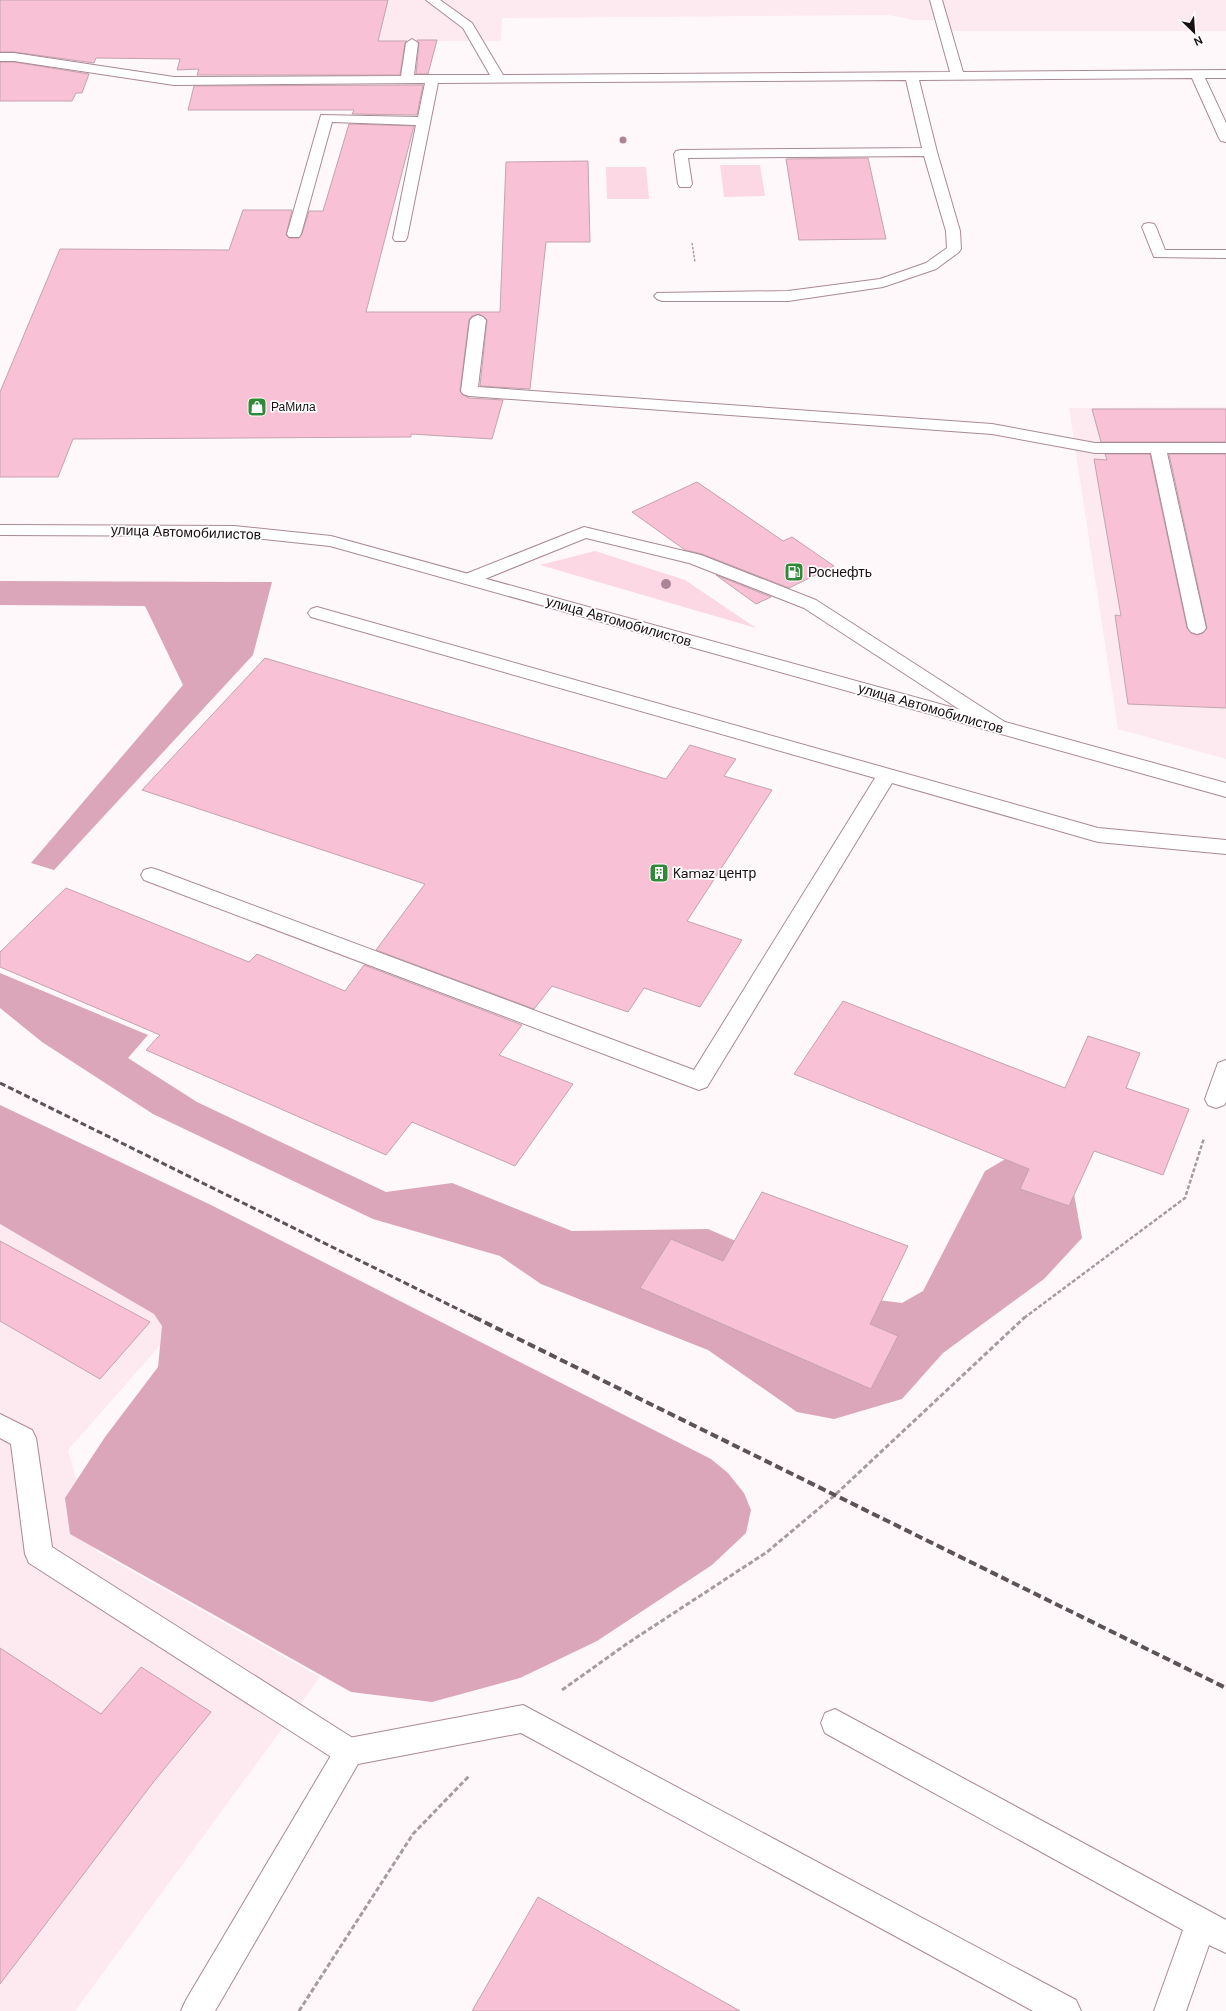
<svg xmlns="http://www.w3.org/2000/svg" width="1226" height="2011" viewBox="0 0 1226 2011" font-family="'DM Sans',sans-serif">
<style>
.built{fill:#fceaf0}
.green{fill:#fcd7e4}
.forest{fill:#dba6b9}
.building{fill:#f8c1d5;stroke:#c4a3ae}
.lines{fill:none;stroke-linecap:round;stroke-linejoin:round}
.service-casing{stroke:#aa8995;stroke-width:2}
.minor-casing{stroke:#aa8995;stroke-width:2}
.tertiary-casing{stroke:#aa8995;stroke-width:2}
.path-far2{stroke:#a59c9f;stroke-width:1.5;stroke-dasharray:2.5 1.5;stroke-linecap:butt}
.path-far1{stroke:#a59c9f;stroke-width:2.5;stroke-dasharray:4 2;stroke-linecap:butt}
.path{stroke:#a59c9f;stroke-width:3;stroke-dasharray:5 2.5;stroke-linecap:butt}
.service{fill:#fff;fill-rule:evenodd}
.minor{fill:#fff;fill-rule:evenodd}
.tertiary{fill:#fff;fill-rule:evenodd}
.rail-far1{stroke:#5d5357;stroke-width:3;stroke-dasharray:6 3;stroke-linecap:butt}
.rail{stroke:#5d5357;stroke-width:4;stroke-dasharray:8 4;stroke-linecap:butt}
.tree{fill:#ab8595}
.labels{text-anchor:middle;stroke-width:3.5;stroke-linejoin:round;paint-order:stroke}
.far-poi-label{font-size:12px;fill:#1a0f13;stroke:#fff;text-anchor:start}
.street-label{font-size:14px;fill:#1a0f13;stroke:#fff}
.poi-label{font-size:14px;fill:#1a0f13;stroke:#fff;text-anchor:start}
</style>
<rect width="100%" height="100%" fill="#fff8fa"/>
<g class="built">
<path d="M0,0H1226V31H937L936,20H914L888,15L502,18L501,41L215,42Z"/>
<path d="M1226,407V759L1118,729L1069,408Z"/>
<path d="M0,1225L185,1317L68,1450L96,1551L320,1677L75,2011H0Z"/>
</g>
<g class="green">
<path d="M720,165H760L765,196L724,197Z"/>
<path d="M606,167H646L649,199H607Z"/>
<path d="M595,551L685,580L756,628L540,565Z"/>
</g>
<g class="forest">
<path d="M0,581L272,582L253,655L54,870L31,863L183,685L145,606L0,605Z"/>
<path d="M0,973L148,1035L128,1058L197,1102L386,1192L452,1183L572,1231L708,1229L870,1299L902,1303L923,1291L985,1171L1014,1154L1072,1183L1082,1238L1044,1279L943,1353L902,1399L834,1419L797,1412L708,1350L541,1284L500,1256L373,1219L153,1114L42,1042L0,1008Z"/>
<path d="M0,1105L211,1205L711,1459L728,1473L744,1493L751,1510L746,1533L712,1565L597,1641L520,1678L432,1702L351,1692L70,1534L65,1498L105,1437L158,1367L162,1326L154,1314L0,1224Z"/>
</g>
<g class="building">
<path d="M0,0H388L378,41H407L405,43L400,75H197L199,69L177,70L180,59L96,58L94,63L14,52H0Z"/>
<path d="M417,40H437L428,74H416L419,43Z"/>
<path d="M0,62H14L89,74L82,93H76L72,101H0Z"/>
<path d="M423,85L417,115L352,114L354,110H188L194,86Z"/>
<path d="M349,124L414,126L366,312H500L506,162L588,161L590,242H546L530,389L480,386L487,320L479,314L472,316L469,320L460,391L463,395L469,398L503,400L492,439L411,434V437L73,439L58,477H0V392L60,249L229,250L243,210H292L286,235L289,238H299L302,234L309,211H323Z"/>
<path d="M868,158L886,239L799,240L786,159Z"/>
<path d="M1092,409H1226V442H1101Z"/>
<path d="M1105,454H1150L1187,628L1191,633L1197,635L1203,633L1207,628L1169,454H1226V708L1128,704L1115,615L1121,616L1094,459L1107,460Z"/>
<path d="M697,482L783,541L792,537L834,566L789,588L702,554L685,550L632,512Z"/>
<path d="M716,575L771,597L756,604Z"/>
<path d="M265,658L666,779L690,745L736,759L724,776L772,790L687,921L742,940L700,1007L644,988L628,1012L552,986L534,1009L376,950L425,884L142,790Z"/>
<path d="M66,888L249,962L257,954L345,991L364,965L522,1025L499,1055L573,1084L515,1166L412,1122L386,1155L146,1050L160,1035L0,967V952Z"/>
<path d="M843,1001L1065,1088L1088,1036L1140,1053L1126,1088L1189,1109L1163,1175L1094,1151L1069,1206L1020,1189L1029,1169L794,1074Z"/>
<path d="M762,1192L908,1246L870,1324L898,1336L871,1389L640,1288L671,1239L723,1261Z"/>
<path d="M0,1241L150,1322L100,1379L0,1321Z"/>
<path d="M0,1648L101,1714L141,1667L211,1712L155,1780L0,1984Z"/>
<path d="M538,1897L740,2011H472Z"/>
</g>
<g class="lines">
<g class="service-casing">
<g id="service">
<path d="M426,0H440L472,23L503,75L950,72L930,0H942L963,72L1226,70V78H1205L1226,123V142L1221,141L1219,138L1192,78L919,80L937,152L960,231L961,249L959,252L936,269L883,287L788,301H662L657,299L654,296L657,293L788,291L880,279L926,263L947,248L946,231L924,156L688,158L692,184L690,187H680L678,184L674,154L676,151L681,150L922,148L906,80L438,83L407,238L405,241H395L393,238L416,125L332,122L301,234L299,237H289L287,234L321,115L418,117L425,83L174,85L14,61H0V53H14L174,77L401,76L406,43L412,39L418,43L414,75H490L463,28Z"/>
<path d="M1149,223L1154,224L1156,227L1165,250H1226V258L1154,257L1142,227L1144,224Z"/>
<path d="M478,315L483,317L486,320L478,387L992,424L1095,443H1226V453H1167L1206,628L1203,632L1197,634L1191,632L1188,628L1151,453H1095L992,434L469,396L463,394L461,391L470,320L473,317Z"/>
<path d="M584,527L701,555L816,600L1008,724L1011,728L1008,732L1001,734L994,732L804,608L689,563L586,538L475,583L469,584L463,583L460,579L463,575Z"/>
<path d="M317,607L1098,828L1226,840V854L1098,842L892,783L707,1087L699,1090L144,880L141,875L144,870L151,868L158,870L694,1070L875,778L311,617L308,613L311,609Z"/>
<path d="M1226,1060V1102L1224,1105L1216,1108L1208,1105L1205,1099L1218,1063Z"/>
<path d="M0,1414L32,1430L36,1438L52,1547L359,1742L364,1752L359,1762L349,1766L339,1762L29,1563L25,1554L11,1444L0,1438Z"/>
<path d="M835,1709L1226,1920V1953L1209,1945L1186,2011H1154L1183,1930L825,1733L821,1723L825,1713Z"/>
</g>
</g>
<g class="minor-casing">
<path id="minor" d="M523,1705L1076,2000L1081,2011H1033L521,1733L358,1764L215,2011H181L186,2000L339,1742L349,1738Z"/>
</g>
<g class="tertiary-casing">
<path id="tertiary" d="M0,525L234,526L331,536L1226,783V797L330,546L234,536L0,535Z"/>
</g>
<path class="path-far2" d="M692,243L695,262"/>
<path class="path-far1" d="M1024,1318L1185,1198L1204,1138"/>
<g class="path">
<path d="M562,1690L628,1643L767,1552L835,1495L1025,1317"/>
<path d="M299,2011L413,1834L469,1776"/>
</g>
<use href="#service" class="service"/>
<use href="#minor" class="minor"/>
<use href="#tertiary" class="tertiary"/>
<path class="rail-far1" d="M0,1083L476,1318"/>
<path class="rail" d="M474,1317L1226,1688"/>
</g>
<g class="tree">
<circle cx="623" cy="140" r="3.5"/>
<circle cx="666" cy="584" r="5"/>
</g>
<defs>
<g id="shop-square" transform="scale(1)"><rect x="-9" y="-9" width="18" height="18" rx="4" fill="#308939" stroke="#fff"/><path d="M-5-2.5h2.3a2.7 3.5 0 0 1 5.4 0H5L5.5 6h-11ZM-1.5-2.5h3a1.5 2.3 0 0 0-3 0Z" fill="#fff"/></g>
<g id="fuel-square" transform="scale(1)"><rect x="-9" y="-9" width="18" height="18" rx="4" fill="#308939" stroke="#fff"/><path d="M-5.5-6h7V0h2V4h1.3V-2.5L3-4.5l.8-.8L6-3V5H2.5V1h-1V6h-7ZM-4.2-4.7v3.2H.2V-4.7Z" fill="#fff"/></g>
<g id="building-square" transform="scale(1)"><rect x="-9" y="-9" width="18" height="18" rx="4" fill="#308939" stroke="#fff"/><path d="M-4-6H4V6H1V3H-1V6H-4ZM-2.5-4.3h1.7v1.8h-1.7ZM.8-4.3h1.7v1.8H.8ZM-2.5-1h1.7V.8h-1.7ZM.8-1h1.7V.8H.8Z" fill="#fff"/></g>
</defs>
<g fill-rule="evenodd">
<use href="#shop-square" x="257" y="407"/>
<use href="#fuel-square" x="794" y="572"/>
<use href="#building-square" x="659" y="873"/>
</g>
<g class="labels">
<g class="far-poi-label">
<text x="271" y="411">РаМила</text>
</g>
<g class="street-label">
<text transform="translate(186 532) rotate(2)" y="5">улица Автомобилистов</text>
<text transform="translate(619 621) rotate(16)" y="5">улица Автомобилистов</text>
<text transform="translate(931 708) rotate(16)" y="5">улица Автомобилистов</text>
</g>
<g class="poi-label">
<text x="808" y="577">Роснефть</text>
<text x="673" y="878">Kamaz центр</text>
</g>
</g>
<g transform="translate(1194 32) rotate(155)" stroke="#ffffff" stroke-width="3" paint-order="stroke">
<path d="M0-3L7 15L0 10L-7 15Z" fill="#1a0f13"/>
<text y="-6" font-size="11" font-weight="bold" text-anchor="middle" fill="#1a0f13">N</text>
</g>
</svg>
